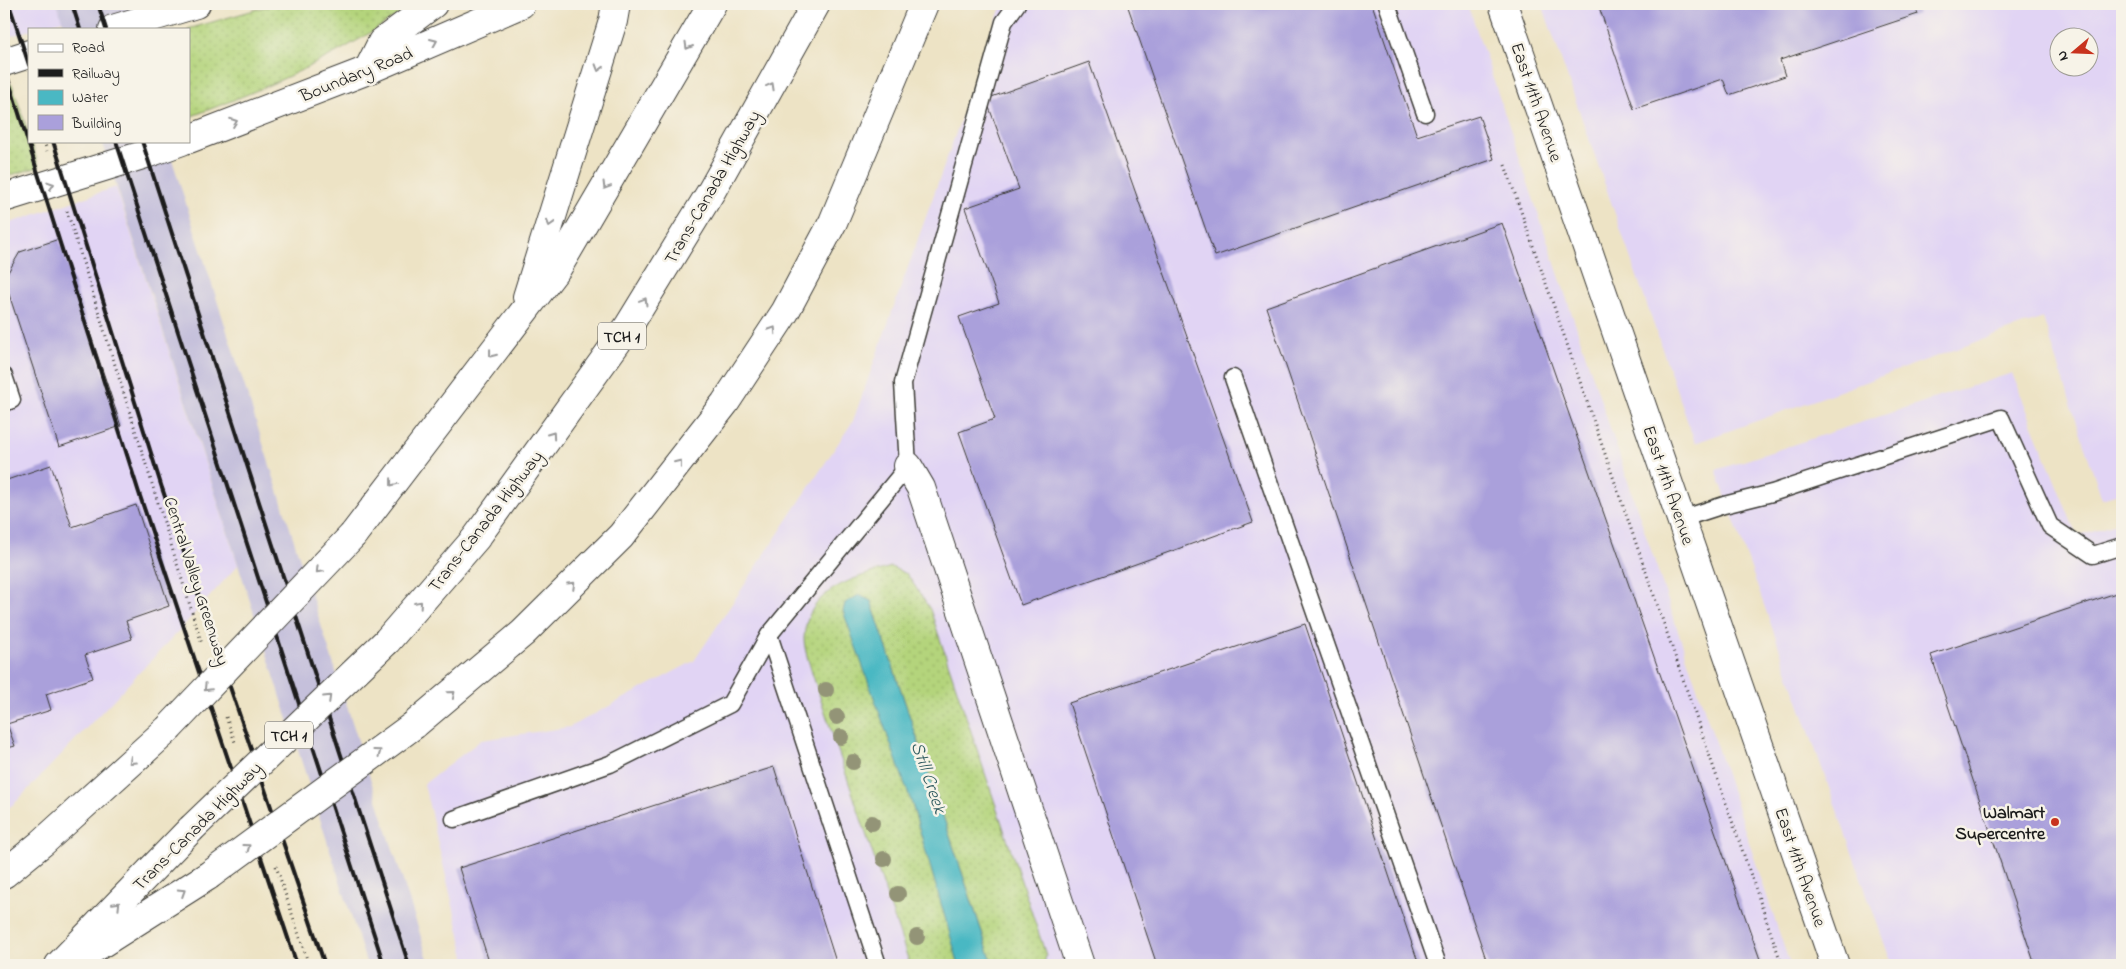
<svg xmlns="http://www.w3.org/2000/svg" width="2126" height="969" viewBox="0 0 2126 969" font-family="'Indie Flower',sans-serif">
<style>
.built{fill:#e1d4f4;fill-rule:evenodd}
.industrial{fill:#c5c0db}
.grass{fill:url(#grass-dots);stroke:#68784c}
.water{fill:#4ab8c3;stroke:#336a70}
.building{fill:#aaa0db}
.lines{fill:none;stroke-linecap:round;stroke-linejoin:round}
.service-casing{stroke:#3b3a35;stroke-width:19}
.minor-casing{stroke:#3b3a35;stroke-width:30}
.primary-casing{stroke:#3b3a35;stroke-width:30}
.motorway-casing{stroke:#3b3a35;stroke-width:30}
.path{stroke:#3b3a35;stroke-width:3;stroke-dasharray:1 4;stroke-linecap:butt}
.service{stroke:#fff;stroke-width:16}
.minor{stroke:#fff;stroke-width:28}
.primary{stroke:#fff;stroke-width:28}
.motorway{stroke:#fff;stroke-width:28}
.rail{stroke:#1c1c1c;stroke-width:4}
.motorway-bridge-casing{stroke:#3b3a35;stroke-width:30;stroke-linecap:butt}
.motorway-bridge{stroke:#fff;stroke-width:28}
.tree{fill:#939477}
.oneway{stroke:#999}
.poi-dot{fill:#c8321e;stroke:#f7f3e8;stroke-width:2}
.labels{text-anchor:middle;stroke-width:5;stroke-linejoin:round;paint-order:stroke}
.shield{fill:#f7f3e8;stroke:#5e5c59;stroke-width:1}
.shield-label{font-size:16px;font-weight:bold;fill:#1c1c1c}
.street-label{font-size:18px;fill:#1c1c1c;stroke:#f7f3e8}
.poi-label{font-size:18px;font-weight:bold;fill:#1c1c1c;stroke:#f7f3e8;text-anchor:end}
.water-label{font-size:19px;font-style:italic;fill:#2e5a5f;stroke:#f7f3e8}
</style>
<defs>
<pattern id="grass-dots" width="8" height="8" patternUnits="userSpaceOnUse" patternTransform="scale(1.25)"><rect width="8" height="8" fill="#b4d47b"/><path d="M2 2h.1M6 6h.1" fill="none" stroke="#9ab56a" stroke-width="1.8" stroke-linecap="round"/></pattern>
</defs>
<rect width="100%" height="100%" fill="#f7f3e8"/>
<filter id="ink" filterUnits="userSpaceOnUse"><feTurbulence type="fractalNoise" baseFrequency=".02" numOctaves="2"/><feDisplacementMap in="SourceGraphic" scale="10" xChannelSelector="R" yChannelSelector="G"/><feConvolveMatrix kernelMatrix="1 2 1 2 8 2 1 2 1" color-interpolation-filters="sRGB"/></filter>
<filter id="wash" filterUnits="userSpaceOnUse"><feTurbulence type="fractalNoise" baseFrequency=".0096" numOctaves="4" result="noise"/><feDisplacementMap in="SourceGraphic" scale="20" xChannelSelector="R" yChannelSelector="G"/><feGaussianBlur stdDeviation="1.12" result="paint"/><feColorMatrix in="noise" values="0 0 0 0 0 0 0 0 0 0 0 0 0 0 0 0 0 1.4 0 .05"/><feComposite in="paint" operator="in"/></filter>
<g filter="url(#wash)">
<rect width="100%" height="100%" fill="#ede3c5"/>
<g class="built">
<path d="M4,4H57L63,20L4,38Z"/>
<path d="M1002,4H1468L1790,965H467L424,784L481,740L570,727L694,661L853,421Z"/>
<path d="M1542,4H2122V493L2102,499L2043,318L1695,443ZM2058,38H2088V68H2058Z"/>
<path d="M116,187L238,565L176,634L15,803L4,811V225Z"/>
<path d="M2012,373L2077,536L2122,521V965H1892L1716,470Z"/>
</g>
<g class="industrial">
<path d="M57,4H137L136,29H65Z"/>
<path d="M102,141H166L430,965H367Z"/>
</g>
<g class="grass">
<path d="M275,4H413C345,54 268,88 189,117L188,29Z"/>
<path d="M12,84L29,135V141H31L39,167L4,177V87Z"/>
<path d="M891,567L907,574L930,609L1046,955L1044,965H993L871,601L912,804L960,965H910L812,673C809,662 804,649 804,638C807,589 851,579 891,567Z"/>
</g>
<path class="water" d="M859,595L871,601L993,965H960L958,962L912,804L843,611L845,603Z"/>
<g id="blocks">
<g class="building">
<path d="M1127,4H1372L1417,136L1479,116L1494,159L1215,256Z"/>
<path d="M1598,4H1914L1918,14L1780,60L1785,76L1729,95L1723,79L1634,109Z"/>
<path d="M1089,62L1253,522L1021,605L959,432L995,419L959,317L999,303L965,208L1019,189L986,99Z"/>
<path d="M1502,223L1762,965H1488L1266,307Z"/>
<path d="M59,239L121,426L59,447L4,279L20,252Z"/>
<path d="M51,465L72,527L136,505L169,606L126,621L132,639L85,655L93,678L46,694L51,710L7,724L15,746L4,749V481Z"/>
<path d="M2122,591V965H2035L1931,655Z"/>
<path d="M1305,624L1419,965H1157L1069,703Z"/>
<path d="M774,767L837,965H490L459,868Z"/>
</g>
</g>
</g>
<g filter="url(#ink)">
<use href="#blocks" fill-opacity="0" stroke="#3b3a35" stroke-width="1"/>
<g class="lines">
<g class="service-casing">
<g id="service">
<path d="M1387,4L1425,113"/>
<path d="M4,376L12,400L4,403"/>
<path d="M1233,378L1438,965"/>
<path d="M1681,519L1724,505L1772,493L2001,418L2050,526L2093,555L2122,546"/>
<path d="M769,635L878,965"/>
<path d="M454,819L610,764L730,704L769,635L908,466L903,383L1004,22L1017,4"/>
</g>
</g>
<g class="minor-casing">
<g id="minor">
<path d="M1503,4L1835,965"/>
<path d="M908,466L921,488L1080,965"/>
</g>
</g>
<g class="primary-casing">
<g id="primary">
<path d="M113,29L196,4"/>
<path d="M4,62L29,54"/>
<path d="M368,70L382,42L433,4"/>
<path d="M189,139L368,70L521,4"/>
<path d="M4,198L146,154L182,141"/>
</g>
</g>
<g class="motorway-casing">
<g id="motorway">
<path d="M527,297L613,21L616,4"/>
<path d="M353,535L558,267L712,4"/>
<path d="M387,641L476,538L628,327L712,190L816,4"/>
<path d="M414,725L523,633L621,536L725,403L785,312L833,222L924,4"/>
<path d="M4,874L42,843L168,729"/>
<path d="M85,954L208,876"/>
<path d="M59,965L191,829"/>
</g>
</g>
<g class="path">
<path d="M4,18L6,26"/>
<path d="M44,141L47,151"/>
<path d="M1505,165L1782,965"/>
<path d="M67,211L202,644"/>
<path d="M226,717L235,742"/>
<path d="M276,866L309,965"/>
</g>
<use href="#service" class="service"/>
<use href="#minor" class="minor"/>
<use href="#primary" class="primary"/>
<use href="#motorway" class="motorway"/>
<g class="rail">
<path d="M9,4L29,65"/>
<path d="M72,4L80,29"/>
<path d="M98,4L106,29"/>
<path d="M4,66L140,496L297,965"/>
<path d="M53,141L162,488L325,965"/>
<path d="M116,141L384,965"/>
<path d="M142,141L409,965"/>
</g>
<g class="motorway-bridge-casing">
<g id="motorway-bridge">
<path d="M168,729L353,535"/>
<path d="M191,829L387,641"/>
<path d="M208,876L414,725"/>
</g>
</g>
<use href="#motorway-bridge" class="motorway-bridge"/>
</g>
<g class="tree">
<circle cx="826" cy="690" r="8"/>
<circle cx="837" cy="717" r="8"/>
<circle cx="841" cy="737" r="8"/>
<circle cx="853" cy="762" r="8"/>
<circle cx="872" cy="823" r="8"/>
<circle cx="884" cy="859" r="8"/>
<circle cx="898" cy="894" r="8"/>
<circle cx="917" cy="937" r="8"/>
</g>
<defs><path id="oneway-chevron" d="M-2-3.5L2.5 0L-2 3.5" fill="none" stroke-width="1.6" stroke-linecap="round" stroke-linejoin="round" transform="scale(1.25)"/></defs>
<g class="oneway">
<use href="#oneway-chevron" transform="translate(434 42) rotate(-23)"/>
<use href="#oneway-chevron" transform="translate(688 46) rotate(120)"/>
<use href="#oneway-chevron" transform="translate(599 68) rotate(107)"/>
<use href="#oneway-chevron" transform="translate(771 86) rotate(-61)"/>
<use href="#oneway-chevron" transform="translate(234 122) rotate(-20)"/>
<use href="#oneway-chevron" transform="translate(51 185) rotate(-18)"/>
<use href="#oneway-chevron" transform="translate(606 186) rotate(121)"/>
<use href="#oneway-chevron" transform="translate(550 223) rotate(107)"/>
<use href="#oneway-chevron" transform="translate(644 301) rotate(-59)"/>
<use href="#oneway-chevron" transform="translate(773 330) rotate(-57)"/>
<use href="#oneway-chevron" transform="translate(492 354) rotate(128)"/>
<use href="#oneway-chevron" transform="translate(552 435) rotate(-55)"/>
<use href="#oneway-chevron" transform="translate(679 463) rotate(-52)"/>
<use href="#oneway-chevron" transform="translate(393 483) rotate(128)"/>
<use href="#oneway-chevron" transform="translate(319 570) rotate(134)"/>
<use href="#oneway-chevron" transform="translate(572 585) rotate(-44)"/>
<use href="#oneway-chevron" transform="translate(419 604) rotate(-49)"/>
<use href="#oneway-chevron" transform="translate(207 688) rotate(134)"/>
<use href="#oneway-chevron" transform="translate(452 694) rotate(-40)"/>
<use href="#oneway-chevron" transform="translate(328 698) rotate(-44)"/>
<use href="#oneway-chevron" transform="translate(378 752) rotate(-36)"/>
<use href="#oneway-chevron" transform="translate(132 761) rotate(138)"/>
<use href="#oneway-chevron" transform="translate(247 847) rotate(-36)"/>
<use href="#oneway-chevron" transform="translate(182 892) rotate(-32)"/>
<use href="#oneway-chevron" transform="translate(117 905) rotate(-46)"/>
</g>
</g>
<circle class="poi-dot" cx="2055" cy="822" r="5"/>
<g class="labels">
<g class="shield">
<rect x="598" y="322.5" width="48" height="27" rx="4"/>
<rect x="265" y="721.5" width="48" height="27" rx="4"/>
</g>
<g class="shield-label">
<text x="622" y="342">TCH 1</text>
<text x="289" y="741">TCH 1</text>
</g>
<g class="street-label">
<text transform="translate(356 74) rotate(-22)" y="6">Boundary Road</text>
<text transform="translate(1537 102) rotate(71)" y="6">East 11th Avenue</text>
<text transform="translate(712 187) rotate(-60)" y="6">Trans-Canada Highway</text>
<text transform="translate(1669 485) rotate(71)" y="6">East 11th Avenue</text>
<text transform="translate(485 521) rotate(-52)" y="6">Trans-Canada Highway</text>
<text transform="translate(197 581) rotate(72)" y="6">Central Valley Greenway</text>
<text transform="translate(197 826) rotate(-45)" y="6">Trans-Canada Highway</text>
<text transform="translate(1801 867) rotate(71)" y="6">East 11th Avenue</text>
</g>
<g class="poi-label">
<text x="2045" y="818">Walmart<tspan x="2045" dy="21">Supercentre</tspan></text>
</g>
<g class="water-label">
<text transform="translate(930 777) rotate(71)" y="7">Still Creek</text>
</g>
</g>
<rect width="2126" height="969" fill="none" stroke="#f7f3e8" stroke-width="20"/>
<rect x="28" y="28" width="162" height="115" fill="#f7f3e8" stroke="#9f9d96"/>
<rect x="38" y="44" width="25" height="8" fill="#ffffff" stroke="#9f9d96"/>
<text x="72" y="52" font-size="15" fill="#1c1c1c">Road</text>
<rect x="38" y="69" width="25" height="8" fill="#1c1c1c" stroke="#9f9d96"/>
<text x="72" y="78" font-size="15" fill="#1c1c1c">Railway</text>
<rect x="38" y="90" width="25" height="15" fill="#4ab8c3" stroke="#9f9d96"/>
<text x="72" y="102" font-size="15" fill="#1c1c1c">Water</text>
<rect x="38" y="115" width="25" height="15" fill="#aaa0db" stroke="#9f9d96"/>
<text x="72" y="128" font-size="15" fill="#1c1c1c">Building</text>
<g transform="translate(2074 52) rotate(251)"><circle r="24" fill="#f7f3e8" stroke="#9f9d96"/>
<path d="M0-4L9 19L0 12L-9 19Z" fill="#c8321e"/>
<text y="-8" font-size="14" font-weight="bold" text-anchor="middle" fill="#1c1c1c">N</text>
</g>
</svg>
